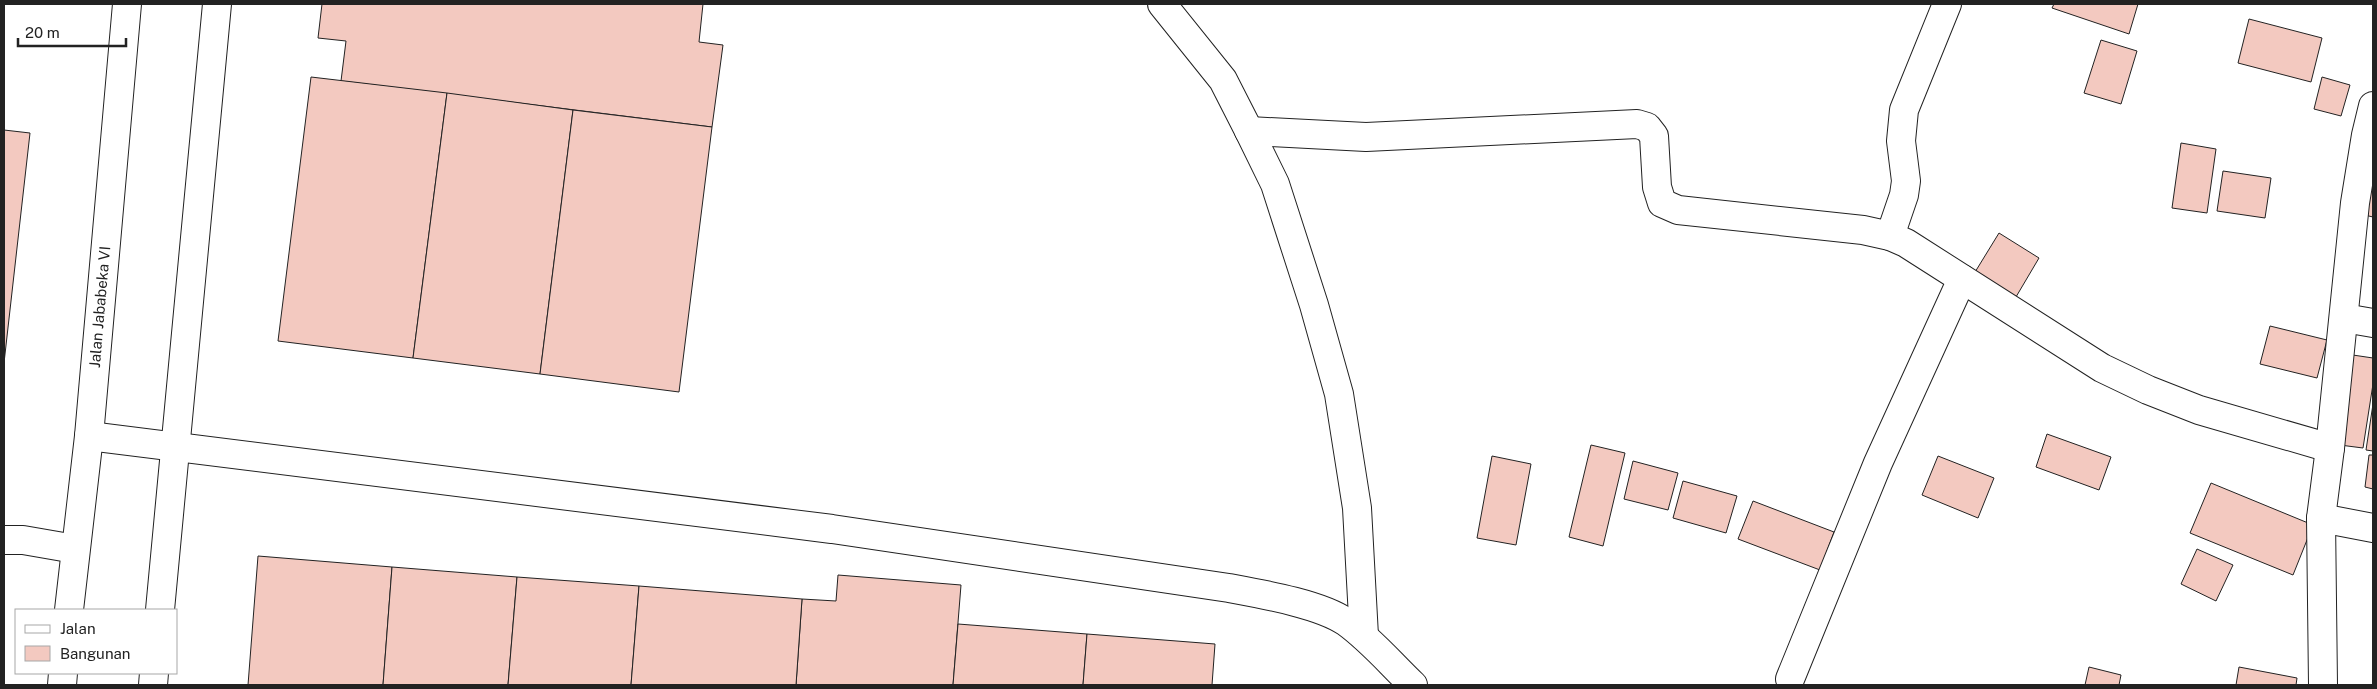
<svg xmlns="http://www.w3.org/2000/svg" width="2377" height="689" viewBox="0 0 2377 689" font-family="'Public Sans',sans-serif">
<style>
.building{fill:#f3c9c0;stroke:#222}
.lines{fill:none;stroke-linecap:round;stroke-linejoin:round}
.minor-casing{stroke:#222;stroke-width:30}
.minor{stroke:#fff;stroke-width:28}
.labels{text-anchor:middle;stroke-width:4;stroke-linejoin:round;paint-order:stroke}
.street-label{font-size:15px;fill:#222;stroke:#fff}
</style>
<rect width="100%" height="100%" fill="#fff"/>
<g class="building">
<path d="M322,4H703L699,42L723,45L712,127L341,81L346,41L318,38Z"/>
<path d="M2054,4H2138L2129,34L2052,8Z"/>
<path d="M2249,19L2322,38L2311,82L2238,63Z"/>
<path d="M2101,40L2137,51L2121,104L2084,93Z"/>
<path d="M311,77L447,93L413,358L278,341Z"/>
<path d="M2322,77L2350,85L2341,116L2314,109Z"/>
<path d="M447,93L573,110L540,374L413,358Z"/>
<path d="M573,110L712,127L679,392L540,374Z"/>
<path d="M4,130L30,133L4,363Z"/>
<path d="M2181,143L2216,149L2207,213L2172,208Z"/>
<path d="M2223,171L2271,178L2265,218L2217,211Z"/>
<path d="M2365,178L2373,181V217L2356,213Z"/>
<path d="M1999,233L2039,258L2013,302L1972,277Z"/>
<path d="M2270,326L2327,340L2317,378L2260,364Z"/>
<path d="M2346,354L2373,358V384L2363,448L2332,444Z"/>
<path d="M2373,404V451L2366,450Z"/>
<path d="M2047,434L2111,457L2099,490L2036,467Z"/>
<path d="M1591,445L1625,453L1603,546L1569,537Z"/>
<path d="M2369,455H2373V489L2365,487Z"/>
<path d="M1492,456L1531,464L1516,545L1477,538Z"/>
<path d="M1938,456L1994,478L1978,518L1922,495Z"/>
<path d="M1633,461L1678,473L1668,510L1624,499Z"/>
<path d="M1683,481L1737,496L1726,533L1673,518Z"/>
<path d="M2211,483L2313,525L2293,575L2190,533Z"/>
<path d="M1753,501L1834,532L1820,570L1738,539Z"/>
<path d="M2197,549L2233,565L2216,601L2181,584Z"/>
<path d="M258,556L392,567L383,685H248Z"/>
<path d="M392,567L517,577L508,685H383Z"/>
<path d="M838,575L961,585L953,685H796L802,599L836,601Z"/>
<path d="M517,577L639,586L631,685H508Z"/>
<path d="M639,586L802,599L796,685H631Z"/>
<path d="M958,624L1087,634L1083,685H953Z"/>
<path d="M1087,634L1215,644L1212,685H1083Z"/>
<path d="M2089,667L2121,675L2119,685H2085Z"/>
<path d="M2239,667L2297,678L2296,685H2236Z"/>
</g>
<g class="lines">
<g class="minor-casing">
<g id="minor">
<path d="M1162,4L1223,80L1249,131L1275,184L1314,305L1339,394L1357,508L1364,636"/>
<path d="M1249,131L1366,137L1637,124L1647,127L1654,136L1657,187L1662,203L1678,210L1863,230L1890,236L1906,243L2102,368L2148,390L2199,410L2330,448"/>
<path d="M1890,236L1904,195L1906,181L1901,141L1904,110L1947,4"/>
<path d="M2344,318L2373,323"/>
<path d="M89,436L832,529L1229,588C1261,594 1320,604 1346,622C1371,640 1391,664 1413,685"/>
<path d="M2321,518L2373,528"/>
<path d="M4,540H23L75,549"/>
<path d="M69,610L89,436L127,4"/>
<path d="M160,610L217,4"/>
<path d="M1790,679L1878,463L1962,279"/>
<path d="M62,685L63,673"/>
<path d="M153,685L154,673"/>
<path d="M2323,685L2321,518L2330,448L2355,203L2366,135L2373,106"/>
</g>
</g>
<use href="#minor" class="minor"/>
</g>
<g class="labels">
<g class="street-label">
<text transform="translate(100 307) rotate(-85)" y="5">Jalan Jababeka VI</text>
</g>
</g>
<rect width="2377" height="689" fill="none" stroke="#222222" stroke-width="10"/>
<rect x="15" y="609" width="162" height="65" fill="#ffffff" stroke="#a7a7a7"/>
<rect x="25" y="625" width="25" height="8" fill="#ffffff" stroke="#a7a7a7"/>
<text x="60" y="634" font-size="15" fill="#222222">Jalan</text>
<rect x="25" y="646" width="25" height="15" fill="#f3c9c0" stroke="#a7a7a7"/>
<text x="60" y="659" font-size="15" fill="#222222">Bangunan</text>
<path d="M18 38v8h108v-8" fill="none" stroke="#222222" stroke-width="2.5"/>
<text x="25" y="38" font-size="15" fill="#222222" stroke="#ffffff" stroke-width="4" paint-order="stroke">20 m</text>
</svg>
